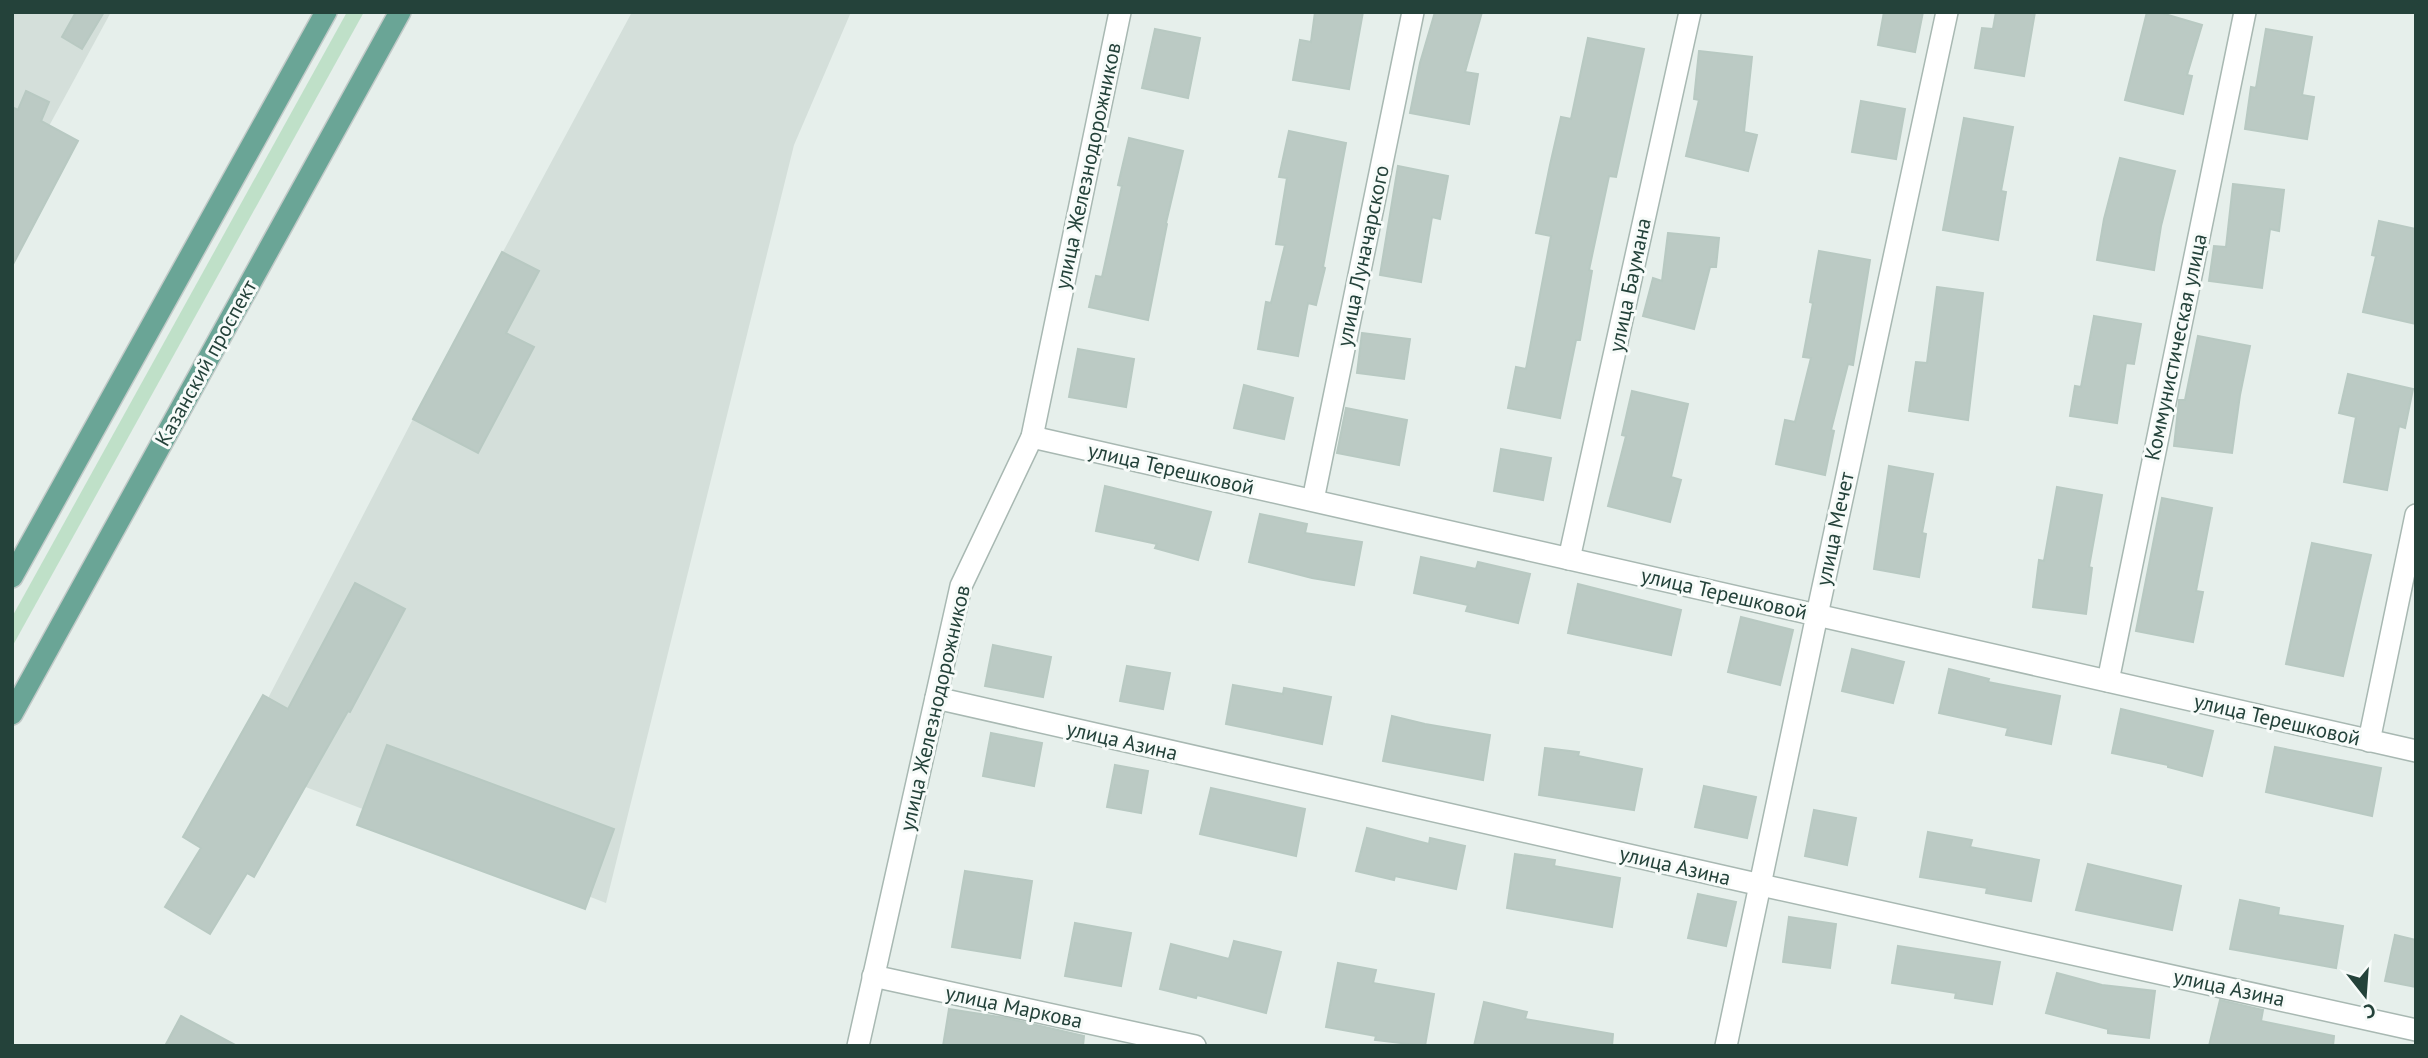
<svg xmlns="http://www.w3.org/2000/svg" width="2428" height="1058" viewBox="0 0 2428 1058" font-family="'PT Sans',sans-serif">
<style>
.built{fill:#d4dfda}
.green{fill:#bfe0c8}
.building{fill:#bbcac4;stroke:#b8c9c2;stroke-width:2}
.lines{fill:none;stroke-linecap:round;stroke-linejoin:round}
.minor-casing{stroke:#a8b8b2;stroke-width:24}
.tertiary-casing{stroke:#a8b8b2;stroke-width:24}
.primary-casing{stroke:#c2cac8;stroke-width:24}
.minor{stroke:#fff;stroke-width:21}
.tertiary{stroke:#fff;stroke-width:21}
.primary{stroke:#6aa596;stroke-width:21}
.labels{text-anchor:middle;stroke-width:6;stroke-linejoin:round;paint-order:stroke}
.street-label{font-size:21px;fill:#24423a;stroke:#f7fbf9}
</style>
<rect width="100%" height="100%" fill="#e6efeb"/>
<g class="built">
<path d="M12,12H111L49,126L12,107Z"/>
<path d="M632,12H851L794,145L606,903L236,760L413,419Z"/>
</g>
<path class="green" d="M347,12H364L12,647V617Z"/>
<g class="building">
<path d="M76,12H104L82,49L62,37Z"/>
<path d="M1315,12H1363L1349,89L1293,80L1300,40L1311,42Z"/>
<path d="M1435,12H1482L1465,72L1478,74L1469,124L1410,113L1420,63Z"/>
<path d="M1884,12H1923L1915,52L1878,45Z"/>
<path d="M1996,12H2035L2024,76L1975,68L1982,28L1993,29Z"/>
<path d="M2147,12H2158L2202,25L2187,75L2192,76L2183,114L2125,100Z"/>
<path d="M1155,29L1200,38L1188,98L1142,88Z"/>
<path d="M2266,29L2312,37L2302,95L2314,97L2307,139L2245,129L2251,87L2256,88Z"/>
<path d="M1588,38L1644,49L1616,177L1609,176L1589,270L1592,271L1580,340H1576L1560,418L1508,408L1516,367L1526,369L1551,236L1536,233L1550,165L1561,117L1571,119Z"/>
<path d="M1699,51L1752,57L1744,132L1757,135L1748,171L1686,156L1699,100L1694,99Z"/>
<path d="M26,91L49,102L41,121L78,141L12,266V107L18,110Z"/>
<path d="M1861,101L1905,109L1896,159L1852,152Z"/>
<path d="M1964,118L2013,127L2001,191L2006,192L1998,240L1943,230Z"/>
<path d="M1289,131L1346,143L1323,267L1325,268L1316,305L1308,303L1298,356L1258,349L1266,302L1271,303L1285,245L1276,244L1287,178L1279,177Z"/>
<path d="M1129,138L1183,151L1166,223L1167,224L1148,320L1089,307L1096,276L1102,277L1122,186L1118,185Z"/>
<path d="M2120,158L2175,171L2161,226L2154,270L2097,260L2104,219Z"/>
<path d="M1398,166L1448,176L1440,219L1432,217L1421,282L1380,275Z"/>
<path d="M2233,184L2284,190L2279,231L2270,229L2262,288L2209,281L2214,246L2226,247Z"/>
<path d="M2379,221L2416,229V324L2363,312L2376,256L2372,255Z"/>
<path d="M1668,233L1719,238L1716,267H1710L1694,329L1643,316L1653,278L1662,281Z"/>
<path d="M1819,251L1870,260L1853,365L1848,364L1831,430L1834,431L1825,475L1776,464L1785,420L1795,422L1811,358L1803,357L1813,303L1810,302Z"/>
<path d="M502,252L539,271L506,333L534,347L478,453L413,419Z"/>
<path d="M1937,287L1983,293L1968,420L1909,411L1916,362L1927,363Z"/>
<path d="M2094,316L2141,324L2134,364L2126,363L2117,423L2070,416L2075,386L2081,387Z"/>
<path d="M1362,333L1410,339L1404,379L1357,373Z"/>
<path d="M2198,336L2250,346L2240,395L2232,453L2174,446L2179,400H2185Z"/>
<path d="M1078,349L1134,359L1126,407L1069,397Z"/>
<path d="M2348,374L2413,389L2405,428L2399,426L2387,490L2344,482L2356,417L2339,413Z"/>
<path d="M1244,385L1293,398L1284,439L1234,428Z"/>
<path d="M1632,391L1688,404L1671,477L1681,480L1670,522L1608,506L1626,436L1622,435Z"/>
<path d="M1346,408L1407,420L1399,465L1337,453Z"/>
<path d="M1501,449L1551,458L1543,500L1494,491Z"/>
<path d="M1889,466L1933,474L1922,533L1926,534L1919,577L1874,569Z"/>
<path d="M1105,486L1211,512L1198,560L1155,548L1157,544L1096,531Z"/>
<path d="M2057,487L2102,495L2089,567L2092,568L2086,614L2033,607L2039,560L2044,561Z"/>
<path d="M2162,498L2212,508L2196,591L2203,592L2193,642L2136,631Z"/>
<path d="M1260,514L1307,524L1305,533L1362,542L1354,585L1312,578L1249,562Z"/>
<path d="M2312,543L2371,555L2343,676L2286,664Z"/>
<path d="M1421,557L1476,569L1478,562L1530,574L1518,623L1466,611L1468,605L1414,593Z"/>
<path d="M355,583L405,609L350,712L348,711L254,877L247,873L210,934L165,907L201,848L183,837L263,695L288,709Z"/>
<path d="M1578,584L1681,610L1671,655L1568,633Z"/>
<path d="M1741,617L1793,630L1780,685L1728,672Z"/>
<path d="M993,645L1051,657L1043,697L985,686Z"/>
<path d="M1852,649L1904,662L1893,703L1842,691Z"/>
<path d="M1127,666L1170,673L1163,709L1120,701Z"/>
<path d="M1949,669L1989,679L1988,682L2060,696L2051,744L2006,735L2008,728L1939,713Z"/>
<path d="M1233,685L1283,694L1284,688L1331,697L1322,744L1226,724Z"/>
<path d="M2121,709L2213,731L2202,776L2168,767V765L2112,753Z"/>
<path d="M1392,716L1425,724L1490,735L1483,780L1383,761Z"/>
<path d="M991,733L1042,743L1034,786L983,776Z"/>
<path d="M387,745L614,829L585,909L357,825Z"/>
<path d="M2275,747L2381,768L2372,816L2266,792Z"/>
<path d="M1545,748L1579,752L1578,756L1642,769L1634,810L1539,795Z"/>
<path d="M1115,765L1148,771L1141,813L1107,807Z"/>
<path d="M1704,786L1756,797L1747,838L1695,827Z"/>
<path d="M1211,788L1305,809L1296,856L1200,834Z"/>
<path d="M1814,810L1856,818L1847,865L1805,856Z"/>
<path d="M1367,828L1429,844L1430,838L1465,846L1456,889L1395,876L1394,880L1356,871Z"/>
<path d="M1928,832L1972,840L1970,847L2039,860L2031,901L1986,893L1987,888L1920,877Z"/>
<path d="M1515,854L1555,860L1554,866L1620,878L1612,927L1507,908Z"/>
<path d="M2088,864L2181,886L2172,930L2076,910Z"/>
<path d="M965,871L1032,881L1020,958L952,947Z"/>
<path d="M1698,894L1736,902L1726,946L1688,938Z"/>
<path d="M2240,900L2279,908L2278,915L2343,926L2336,968L2230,949Z"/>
<path d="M1789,917L1836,924L1830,968L1783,962Z"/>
<path d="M1075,923L1131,933L1121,986L1065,976Z"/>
<path d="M2395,935L2416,940V987L2385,981Z"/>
<path d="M1234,941L1281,952L1266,1013L1197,995L1196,998L1160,989L1171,944L1229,959Z"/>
<path d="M1898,946L2000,962L1992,1004L1955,998L1956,993L1892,983Z"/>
<path d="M1338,963L1376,970L1373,983L1434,994L1425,1046L1375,1040L1376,1036L1326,1027Z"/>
<path d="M2057,973L2102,985L2155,991L2149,1038L2108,1033V1029L2046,1013Z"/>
<path d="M2220,1000L2263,1010L2261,1021L2334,1036L2333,1046H2209Z"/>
<path d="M1484,1002L1527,1012L1525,1019L1613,1034L1612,1046H1474Z"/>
<path d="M949,1009L1006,1018L1084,1036L1083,1046H943Z"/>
<path d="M181,1016L237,1046H165Z"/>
</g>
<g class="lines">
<g class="minor-casing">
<g id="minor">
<path d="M1313,500L1413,12"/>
<path d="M1569,559L1690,12"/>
<path d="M1817,615L1947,12"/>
<path d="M2108,681L2245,12"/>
<path d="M936,698L1761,885L2416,1030"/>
<path d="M2369,741L2416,515"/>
<path d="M873,976L1195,1046"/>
<path d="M858,1046L961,586L1032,437L1120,12"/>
</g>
</g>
<g class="tertiary-casing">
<g id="tertiary">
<path d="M1032,437L2416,751"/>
<path d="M1726,1046L1817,615"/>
</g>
</g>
<g class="primary-casing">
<g id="primary">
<path d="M12,577L326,12"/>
<path d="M12,714L400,12"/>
</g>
</g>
<use href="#minor" class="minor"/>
<use href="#tertiary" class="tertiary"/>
<use href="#primary" class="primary"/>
</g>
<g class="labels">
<g class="street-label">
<text transform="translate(1088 166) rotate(-78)" y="7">улица Железнодорожников</text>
<text transform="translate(1363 256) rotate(-78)" y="7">улица Луначарского</text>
<text transform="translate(1630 285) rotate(-78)" y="7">улица Баумана</text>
<text transform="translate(2176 347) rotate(-78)" y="7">Коммунистическая улица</text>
<text transform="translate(206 363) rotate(-61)" y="7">Казанский проспект</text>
<text transform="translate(1171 469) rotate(13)" y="7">улица Терешковой</text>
<text transform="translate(1835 529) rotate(-78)" y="7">улица Мечет</text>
<text transform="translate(1724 594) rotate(13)" y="7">улица Терешковой</text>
<text transform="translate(935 708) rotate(-77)" y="7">улица Железнодорожников</text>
<text transform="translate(2277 720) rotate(13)" y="7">улица Терешковой</text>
<text transform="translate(1122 741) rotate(13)" y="7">улица Азина</text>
<text transform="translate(1675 866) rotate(13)" y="7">улица Азина</text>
<text transform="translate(2229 988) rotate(12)" y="7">улица Азина</text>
<text transform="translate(1014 1007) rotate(12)" y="7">улица Маркова</text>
</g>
</g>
<rect width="2428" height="1058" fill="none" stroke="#24423a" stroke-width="28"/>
<g transform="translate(2365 995) rotate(163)" stroke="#f7fbf9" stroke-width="5" paint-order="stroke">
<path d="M0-5L12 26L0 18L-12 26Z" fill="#24423a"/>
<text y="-10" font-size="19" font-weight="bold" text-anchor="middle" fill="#24423a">С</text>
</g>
</svg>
